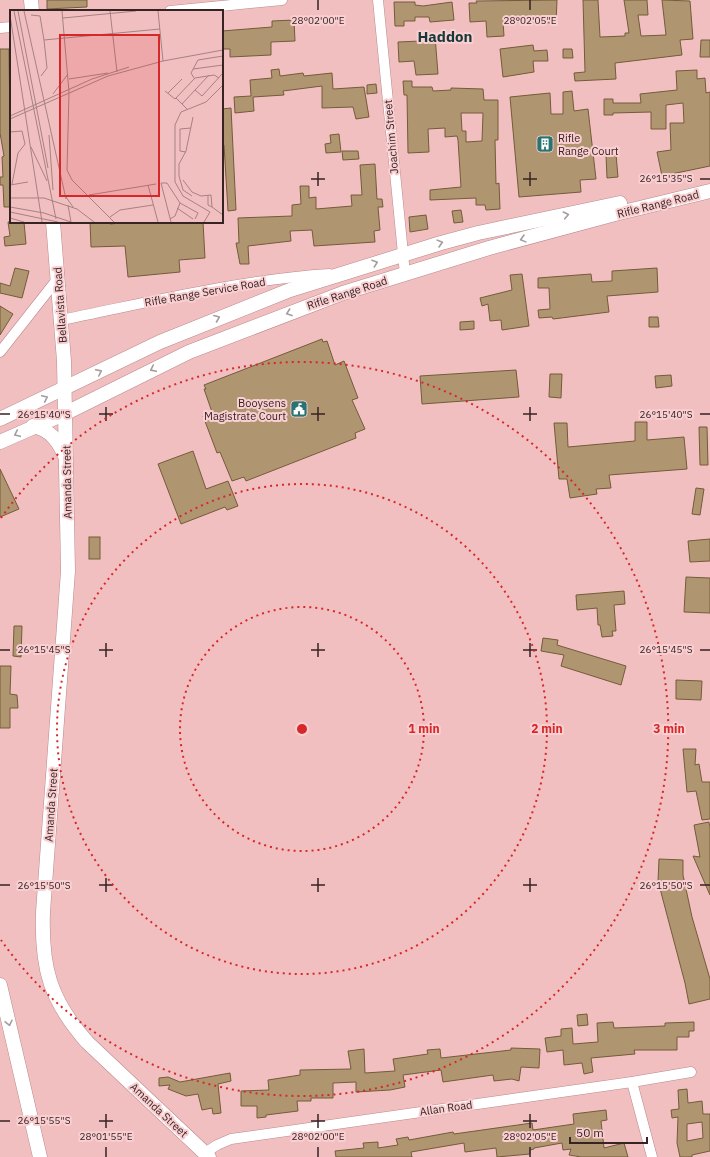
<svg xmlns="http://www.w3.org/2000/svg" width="710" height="1157" viewBox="0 0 710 1157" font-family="'IBM Plex Sans',sans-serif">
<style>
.building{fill:#b09571;stroke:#745b39;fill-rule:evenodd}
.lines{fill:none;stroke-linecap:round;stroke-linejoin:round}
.street-casing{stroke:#b9898c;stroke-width:11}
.secondary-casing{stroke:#b9898c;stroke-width:15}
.street{stroke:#fff;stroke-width:10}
.secondary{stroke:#fff;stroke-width:14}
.oneway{stroke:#a59c9c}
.ticks{fill:none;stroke:#362324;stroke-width:1.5}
.ring{fill:none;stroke:#d62828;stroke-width:2;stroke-dasharray:2 4}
.labels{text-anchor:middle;stroke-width:4;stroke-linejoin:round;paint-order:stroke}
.street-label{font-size:11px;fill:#362324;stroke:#f9cfd1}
.poi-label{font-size:11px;fill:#362324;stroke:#f9cfd1;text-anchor:start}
.district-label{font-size:15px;font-weight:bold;fill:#163838;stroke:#f9cfd1}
.inset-road{fill:none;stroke:#a78182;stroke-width:1}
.view{fill:#d62828;fill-opacity:0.15;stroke:#d62828;stroke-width:2}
.inset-edge{fill:none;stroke:#362324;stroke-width:2}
.ticks-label{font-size:10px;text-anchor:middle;fill:#362324;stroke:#f9cfd1;stroke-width:4;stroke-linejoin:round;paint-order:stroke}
.centre{fill:#d62828;stroke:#f9cfd1;stroke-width:2}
.ring-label{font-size:12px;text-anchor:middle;font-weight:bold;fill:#d62828;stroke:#f9cfd1;stroke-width:4;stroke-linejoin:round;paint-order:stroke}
</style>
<rect width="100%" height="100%" fill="#f2bfc1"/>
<g class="building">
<path d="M47,0H87V7L47,9Z"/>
<path d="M557,0L556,23L503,22L504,36L487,37L486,21L470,22L469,3H477L476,1Z"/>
<path d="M583,0H598L600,37L625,36V33H629L624,0H647L648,15H638L641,36L666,35L662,0L690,1L693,39L680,40L682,55L615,63L616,79L575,81L574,73L585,72Z"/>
<path d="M394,2H415V5L423,6L452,2L454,20L430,22L429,17H415V21H404V26H395Z"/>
<path d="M294,20L295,41L271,42V55L230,57V49H222V31L272,27V21Z"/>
<path d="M435,36L438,74L416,75L414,61L399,62L398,42L421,41V37Z"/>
<path d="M701,40H710V57H700Z"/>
<path d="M533,45L534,51L547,50L548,61H533L534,72L503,77L500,49Z"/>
<path d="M0,49H9L11,207H4L3,185H0V177H3L2,157L4,156L0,133Z"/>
<path d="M563,49H572L573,58H563Z"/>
<path d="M279,69L280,76L303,73L304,76L332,73L333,89L364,87L369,117L356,119L353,107L322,108V86L283,91L284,95L253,97L254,111L235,113L234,97L251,96L250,80L272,78L271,70Z"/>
<path d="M697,70V79L705,78L706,93L710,92V166L662,176L657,152L671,150L670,123H684L683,103L666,105V129H651V112L613,113V115H604V99H613V103H641L640,94L677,90L676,71Z"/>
<path d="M403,81H412V87H432L433,91L451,90V88L483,89L484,100H498V140H495L496,184L499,183L500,209L486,210L485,205H476V198L430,200V190L461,187L458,140L457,136L445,137V128L428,129L429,152L408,153L407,95H404ZM461,113H483L482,141L466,142V131H462Z"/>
<path d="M376,84L377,93L367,94V85Z"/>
<path d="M572,91L574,111L588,109L596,179L580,180L581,192L519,197L510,97L550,93L551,114H563V92Z"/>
<path d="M231,108L236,210L228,211L224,145H222V109Z"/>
<path d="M339,134L341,152L326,153L325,144L331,143L330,135Z"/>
<path d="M342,151H358L359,159L343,160Z"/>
<path d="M616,154L618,177L607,178L606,155Z"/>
<path d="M375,164L377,199H382L383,207H378L380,230L374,231L375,242L314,246L312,230L290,231L291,241L248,246L249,264H240L236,243H239L238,218L292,216V205L301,204L300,186H309V198L316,197V209L352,206L351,195H362L360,165Z"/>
<path d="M461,210L463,222L454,223L452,211Z"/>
<path d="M426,215L428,229L410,232L409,217Z"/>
<path d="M8,222H24L26,244L5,246L4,237L10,236Z"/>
<path d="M90,222H110V224L131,222H203L205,258L179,260L180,272L128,277L125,246L91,247Z"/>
<path d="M15,268L29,271L22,298L0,293V283L10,286Z"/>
<path d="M657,268L658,292L607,296L609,312L553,319L552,317L539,318L538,310L550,309L549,288H538V278L591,274L592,282L612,281V271Z"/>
<path d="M522,274L529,326L502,330L501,320L490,321L488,304L482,306L480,298L512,290L510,275Z"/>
<path d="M0,306L13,314L0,335Z"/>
<path d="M649,317H658L659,327H649Z"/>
<path d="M474,321V329L460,330V322Z"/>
<path d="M322,339L323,342L327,341L335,365L344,361L358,398L352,400L365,429L355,433L356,438L246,481L244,477L232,481L220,452L217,453L203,416L212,412L204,389H206L204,385Z"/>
<path d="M516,370L519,397L422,404L420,376Z"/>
<path d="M550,374H562L561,398L549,397Z"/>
<path d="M671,375L672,386L656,388L655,376Z"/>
<path d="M635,422H647V440L684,437L687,469L609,475L611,488L596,489L597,494L570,498L567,479H559L554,423H567L568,447L635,441Z"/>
<path d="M699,427H707L708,465H700Z"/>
<path d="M193,451L206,489L228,481L238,506L227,510L225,507L181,524L158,464Z"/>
<path d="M0,469L19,509L0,517Z"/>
<path d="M696,488L704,489L700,515L692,514Z"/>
<rect x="89" y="537" width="11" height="22"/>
<path d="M710,539V561L690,562L688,541Z"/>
<path d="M686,577L710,578V613L684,612Z"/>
<path d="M624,591L625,604L614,605L616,631H612L613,636L602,637L600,625H598L597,608L577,610L576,595Z"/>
<path d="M14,626H22L21,657L13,656Z"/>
<path d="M543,638L558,640L557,645L626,666L621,685L561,666L564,655L541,651Z"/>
<path d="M0,666H11L10,694L17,695L18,708H10V728H0Z"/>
<path d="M676,680L702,681L701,700L676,699Z"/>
<path d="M683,749H696L695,765L699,764L702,782H710V819L702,820L696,791L687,792Z"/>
<path d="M709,822L710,827V895L693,856L700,857L694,825Z"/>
<path d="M659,859L683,860V875L692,917L710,979V999L689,1004L685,983L658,881Z"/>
<path d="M587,1014L588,1025L578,1026L577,1015Z"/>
<path d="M613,1022L614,1028L665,1026V1023L694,1022V1031H689V1037H677V1050H634L635,1054L591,1058L593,1072L584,1074L582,1063L564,1065L563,1050L547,1052L545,1038L561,1036V1029L572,1028L573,1044L598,1042L597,1023Z"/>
<path d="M511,1048L540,1049L539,1068L521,1067L519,1081L512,1079L494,1081L493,1075L443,1082L441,1070L403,1075L405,1087L390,1090L356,1092V1082L333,1083V1098H311V1101H297L298,1111L266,1115V1117L257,1118V1106H241V1091L269,1090L268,1080L300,1075V1070L351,1069L348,1051L364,1049L365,1073L395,1071L393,1059L428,1054L427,1050L440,1049L441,1058L511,1050Z"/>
<path d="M230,1073L231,1081L218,1084L221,1113L213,1114L212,1108L202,1110L198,1094L186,1096L168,1089L170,1085L159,1086V1078L168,1077L180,1082Z"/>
<path d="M687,1089L688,1103L702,1101L703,1114H710V1151L692,1155V1157H680L677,1143L678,1117L672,1118L671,1110L679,1109L678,1090ZM702,1122L703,1138L687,1141V1124Z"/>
<path d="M606,1110L607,1120L601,1121L604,1148L624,1143L628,1157H581L569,1155L571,1149L563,1150L562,1143L534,1148V1149L530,1150V1154L497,1157L496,1148L465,1152L464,1143L411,1152L412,1157H336L335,1151L364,1148L363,1143L378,1142V1148L398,1145L396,1139L408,1137L409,1140L453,1132L454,1134L532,1123L533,1130L574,1124L573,1114Z"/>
</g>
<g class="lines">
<g class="street-casing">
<g id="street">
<path d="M378,0L405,274"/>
<path d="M170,11L282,0"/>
<path d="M0,28L11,27"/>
<path d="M61,320C150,302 238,280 329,274"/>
<path d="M0,352L59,277"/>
<path d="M632,1082L652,1157"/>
<path d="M205,1153L217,1145L231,1139L632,1082L691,1072"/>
</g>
</g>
<g class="secondary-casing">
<g id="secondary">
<path d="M31,0L32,11"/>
<path d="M53,222L64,361L68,571L43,912C41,968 50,1000 87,1042L209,1157"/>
<path d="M0,419L160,342L290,290L441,243L478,233L620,203"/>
<path d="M33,426C51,430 58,441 65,456"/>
<path d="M0,442L66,413L189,352L343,293L489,248L615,214L710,191"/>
<path d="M0,985L40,1157"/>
</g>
</g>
<use href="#street" class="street"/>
<use href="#secondary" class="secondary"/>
</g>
<defs><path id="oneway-chevron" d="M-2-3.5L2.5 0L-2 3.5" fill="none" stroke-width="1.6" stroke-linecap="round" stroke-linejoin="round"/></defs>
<g class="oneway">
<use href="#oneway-chevron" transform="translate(566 215) rotate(-12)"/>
<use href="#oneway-chevron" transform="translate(523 239) rotate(165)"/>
<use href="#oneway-chevron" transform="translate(440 243) rotate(-15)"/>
<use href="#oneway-chevron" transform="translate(375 263) rotate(-19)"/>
<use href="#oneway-chevron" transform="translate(289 313) rotate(160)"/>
<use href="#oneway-chevron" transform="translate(217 318) rotate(-22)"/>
<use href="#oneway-chevron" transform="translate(153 369) rotate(154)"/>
<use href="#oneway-chevron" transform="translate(99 372) rotate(-27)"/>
<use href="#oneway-chevron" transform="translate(45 398) rotate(-25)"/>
<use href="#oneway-chevron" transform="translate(17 434) rotate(155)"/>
<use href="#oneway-chevron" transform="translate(9 1023) rotate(77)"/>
</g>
<path class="ticks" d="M318,0V10M530,0V10M318,172V186M530,172V186M311,179H325M523,179H537M700,179H710M106,407V421M318,407V421M530,407V421M0,414H10M99,414H113M311,414H325M523,414H537M700,414H710M106,643V657M318,643V657M530,643V657M0,650H10M99,650H113M311,650H325M523,650H537M700,650H710M106,878V892M318,878V892M530,878V892M0,885H10M99,885H113M311,885H325M523,885H537M700,885H710M106,1114V1128M318,1114V1128M530,1114V1128M0,1121H10M99,1121H113M311,1121H325M523,1121H537M106,1147V1157M318,1147V1157M530,1147V1157"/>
<g class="ring">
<circle cx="302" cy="729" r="122"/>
<circle cx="302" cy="729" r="245"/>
<path d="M1 518A367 367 0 1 1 1 940"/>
</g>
<defs>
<g id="building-square" transform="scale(0.9)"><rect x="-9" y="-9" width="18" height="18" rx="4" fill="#297373" stroke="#f9cfd1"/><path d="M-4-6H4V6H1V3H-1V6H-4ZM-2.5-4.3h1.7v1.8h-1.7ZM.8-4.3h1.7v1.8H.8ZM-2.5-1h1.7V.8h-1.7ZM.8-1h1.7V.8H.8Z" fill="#fff"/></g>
<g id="civic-square" transform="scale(0.9)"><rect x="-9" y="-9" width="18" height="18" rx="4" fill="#297373" stroke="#f9cfd1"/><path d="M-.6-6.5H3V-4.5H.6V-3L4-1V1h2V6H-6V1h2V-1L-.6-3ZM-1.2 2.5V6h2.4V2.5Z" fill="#fff"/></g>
</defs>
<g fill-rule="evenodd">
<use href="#building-square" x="545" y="144"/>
<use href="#civic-square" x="299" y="409"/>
</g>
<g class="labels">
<g class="street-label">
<text transform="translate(391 137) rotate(-95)" y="4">Joachim Street</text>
<text transform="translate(658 204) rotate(-14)" y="4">Rifle Range Road</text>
<text transform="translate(205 292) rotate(-10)" y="4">Rifle Range Service Road</text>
<text transform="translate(347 293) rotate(-18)" y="4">Rifle Range Road</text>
<text transform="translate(60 305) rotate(-94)" y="4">Bellavista Road</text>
<text transform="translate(67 482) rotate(-91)" y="4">Amanda Street</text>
<text transform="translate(51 805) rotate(-86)" y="4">Amanda Street</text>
<text transform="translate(446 1108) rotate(-8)" y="4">Allan Road</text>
<text transform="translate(159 1110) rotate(43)" y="4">Amanda Street</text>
</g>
<g class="poi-label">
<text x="558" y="142">Rifle<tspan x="558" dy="13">Range Court</tspan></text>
<text x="286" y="407" text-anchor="end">Booysens<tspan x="286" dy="13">Magistrate Court</tspan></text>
</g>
<g class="district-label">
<text x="445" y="42">Haddon</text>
</g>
</g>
<g transform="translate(10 10)">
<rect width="213" height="213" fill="#f2bfc1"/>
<path class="inset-road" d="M4,1L46,209M8,1L38,158M14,1L56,189M52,1L59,82L57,160L62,170L104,212M100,1L107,62M148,1L153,51M0,5L32,212M21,5L30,6L34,30L37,58L31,66M53,8L126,1M34,30L150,19M183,59L213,55M184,68L181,63L188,50L213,46M59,69L98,63M185,80L192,86L213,63M155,81L165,89L185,68L204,65L209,68M158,83L172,69M43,84L58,64M166,88L177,99M172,94L199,65M0,106L82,69L119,57M0,109L98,66L153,51L213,40M0,122L12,121L15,134L8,143L2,174M39,125L43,180M21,137L37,171M176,142L170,141V119L181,118M173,170L182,182L191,186L201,185L202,197L213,205M0,175L18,172M138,175L148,212M79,185L146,174M198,185V195L202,197M182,186L173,180L169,166V154L176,141L183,107M56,187L63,197M0,188H34L67,199L84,212M58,195L61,212M0,197L34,203L61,212M167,198L183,209M0,202L48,212M100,207L110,200L143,195M0,208L14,212M160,209L165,206L170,193M161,212L151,173H157L170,193L188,203L185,209M194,212L200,202L173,186L165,172V115L171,102L196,92L213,75"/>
<path class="view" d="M50,25H149V186H50Z"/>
<rect width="213" height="213" class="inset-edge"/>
</g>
<g class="ticks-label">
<text x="318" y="24">28°02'00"E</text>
<text x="530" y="24">28°02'05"E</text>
<text x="666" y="182">26°15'35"S</text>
<text x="44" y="418">26°15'40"S</text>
<text x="666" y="418">26°15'40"S</text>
<text x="44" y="653">26°15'45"S</text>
<text x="666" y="653">26°15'45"S</text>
<text x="44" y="889">26°15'50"S</text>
<text x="666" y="889">26°15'50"S</text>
<text x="44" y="1124">26°15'55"S</text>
<text x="106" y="1140">28°01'55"E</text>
<text x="318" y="1140">28°02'00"E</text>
<text x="530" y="1140">28°02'05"E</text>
</g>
<circle cx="302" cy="729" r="6" class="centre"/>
<g class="ring-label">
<text x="424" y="733">1 min</text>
<text x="547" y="733">2 min</text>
<text x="669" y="733">3 min</text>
</g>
<path d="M570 1137v6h77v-6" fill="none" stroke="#362324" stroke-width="2"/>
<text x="576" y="1137" font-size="12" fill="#362324" stroke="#f9cfd1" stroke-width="3" paint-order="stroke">50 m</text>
</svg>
